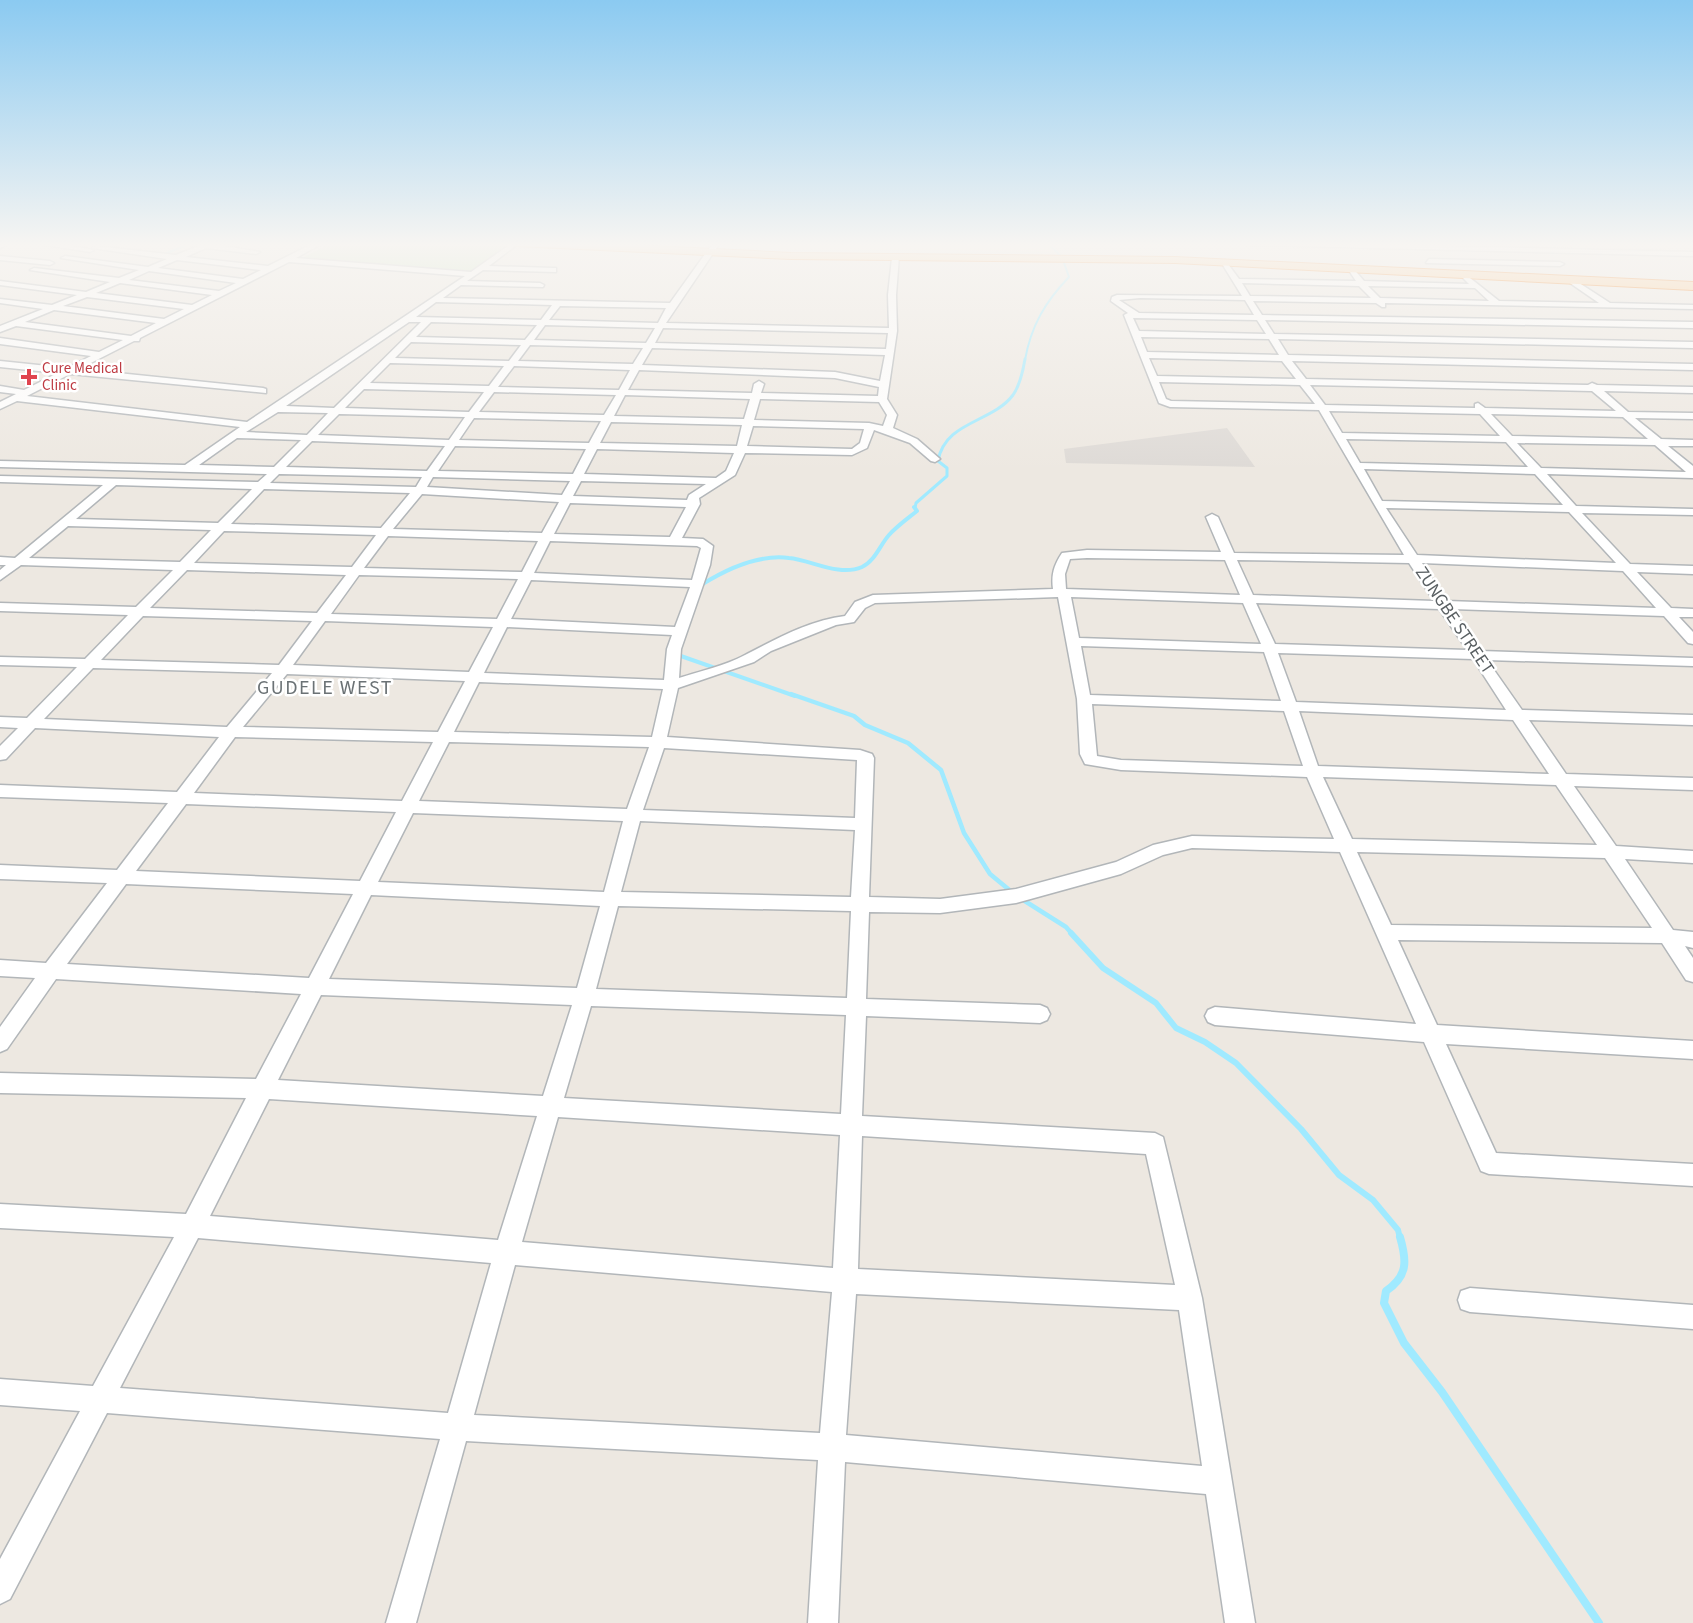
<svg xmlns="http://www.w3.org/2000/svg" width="1693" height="1623" viewBox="0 0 1693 1623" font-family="'Source Sans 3',sans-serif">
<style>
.commercial{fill:#feecd6}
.industrial{fill:#dedad6}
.green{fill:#c6e5bd}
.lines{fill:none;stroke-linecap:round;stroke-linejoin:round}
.stream-far5{stroke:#a0eaff;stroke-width:2}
.stream-far4{stroke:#a0eaff;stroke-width:3}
.stream-far3{stroke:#a0eaff;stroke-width:4}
.stream-far2{stroke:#a0eaff;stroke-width:4.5}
.stream-far1{stroke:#a0eaff;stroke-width:6}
.stream{stroke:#a0eaff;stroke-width:8}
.minor-casing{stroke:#b2b6b9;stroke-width:3}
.highway-casing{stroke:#ef7100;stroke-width:2}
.minor{fill:#fff;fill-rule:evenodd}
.highway{fill:#fdc788;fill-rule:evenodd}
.health-dot{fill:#e0444e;stroke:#fff;stroke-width:2}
.labels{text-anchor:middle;stroke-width:5;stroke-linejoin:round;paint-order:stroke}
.far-health-label{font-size:15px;fill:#be3a42;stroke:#fff;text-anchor:start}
.street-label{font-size:18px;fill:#5a6063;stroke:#fff}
.neighbourhood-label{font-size:20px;letter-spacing:1.5px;fill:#6b7275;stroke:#fff}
</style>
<rect width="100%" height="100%" fill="#ede8e1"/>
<path class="commercial" d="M723,243L1048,244L1056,252L720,248Z"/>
<path class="industrial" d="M1227,428L1255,467L1066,463L1064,449Z"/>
<path class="green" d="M330,243H454L508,247L470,273L299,260Z"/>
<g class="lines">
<g class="stream-far5">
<path d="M162,255L192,243"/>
<path d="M1025,360C1031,326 1045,302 1069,277L1062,257L1047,243"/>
</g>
<path class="stream-far4" d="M915,508L916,503L947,476V468L938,461C945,421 992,423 1013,395C1020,385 1023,371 1025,359"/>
<g class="stream-far3">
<path d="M701,585C725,570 759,554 789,558C811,560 839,577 862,567C875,561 880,545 889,535C897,526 907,519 917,511L914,507"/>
<path d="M677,652L678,655L795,696"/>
</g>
<g class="stream-far2">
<path d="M791,694L854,716L865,725L908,743L941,770L964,833L990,874L1013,893"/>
<path d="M1020,898L1066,927L1073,935"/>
</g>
<path class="stream-far1" d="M1071,933L1103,968L1156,1003L1176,1028L1205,1042L1236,1063L1301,1129L1339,1175L1373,1200L1398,1230L1400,1238"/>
<path class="stream" d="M1400,1237C1407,1261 1408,1276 1386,1291L1384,1303L1404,1343L1442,1392L1599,1623"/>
<g class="minor-casing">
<g id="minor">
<path d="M0,243H10L0,248Z"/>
<path d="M33,243H56L94,250L90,252Z"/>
<path d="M206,243L260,252L256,254L206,248L186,257L268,266L314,243H323L296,258L471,272L512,243H519L489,266L553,268H556V272L483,270L467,281L540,283L544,285L543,287L461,285L443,298L670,303L713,243H720L666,323L889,328L888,295L892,258L899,256L896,295L897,331L887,399L897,415L893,428L917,439L940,459L935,462L931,461L910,443L874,430L867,448L852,455L745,453L735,475L699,498L700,504L682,538L703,539L713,546L710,565L681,649L679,678C700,671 725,666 745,655C776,639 810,620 845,616L855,602L873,595L1053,589C1051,575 1054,565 1062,553L1087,550L1221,552L1206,517L1212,514L1218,517L1234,553L1404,555L1319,410L1170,407L1159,403L1124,315L1128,313L1111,301L1112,297L1117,295L1242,296L1221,262L1225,260L1239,279L1356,281L1348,269L1352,267L1364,281L1469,284L1461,276L1465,274L1499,301L1599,303L1570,283V279H1573L1610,303L1693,305V309L1385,303V307H1382L1376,303L1253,301L1262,315L1693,322V328L1265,320L1274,334L1693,342V348L1278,339L1288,355L1693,364V370L1292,361L1306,379L1588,385L1592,383L1597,385L1693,387V393L1604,391L1628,412L1693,413V419L1635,418L1661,439L1693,440V446H1668L1693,466V478L1547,474L1576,506L1693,509V515L1582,513L1630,564L1693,566V574L1637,572L1671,608L1693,609V617H1679L1693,632V644L1688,643L1664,616L1452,609L1481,651L1693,658V666L1487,660L1522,710L1693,715V725L1529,720L1566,774L1693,778V790L1574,786L1616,846L1693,851V863L1625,859L1673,930L1693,932V948L1685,946L1693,958V982L1686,980L1662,943L1398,940L1437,1025L1693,1041V1059L1446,1044L1496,1153L1693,1164V1186L1489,1174L1481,1171L1424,1042L1215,1025L1208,1022L1205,1016L1208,1010L1215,1007L1416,1024L1340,852L1192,848L1163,855L1121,874L1016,903L940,913L869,912L866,999L1040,1005L1047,1008L1050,1014L1047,1020L1040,1023L866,1016L862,1116L1155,1133L1163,1137L1202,1298L1255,1623H1225L1206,1494L845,1462L838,1623H808L818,1460L466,1441L416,1623H386L440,1439L107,1413L10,1599L0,1604V1559L80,1411L0,1405V1379L93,1386L174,1237L0,1228V1204L186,1214L246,1098L0,1093V1073L256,1079L301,994L56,979L7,1049L0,1052V1027L35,978L0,976V960L46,963L107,883L0,879V865L117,870L168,803L0,797V785L177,792L219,737L35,728L6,759L0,760V746L18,728L0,727V717L27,718L77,667L0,665V657L85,659L128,615L0,611V603L136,607L173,570L21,565L0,580V570L6,565H0V557L15,558L103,485L0,482V476L258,482L267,474L0,467V461L185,465L240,427L17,401L0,409V402L16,394L0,392V386L24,390L58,373L0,367V361L67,368L91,356L0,344V338L99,352L123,340L16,326L0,332V326L43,309L0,303V299L52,305L77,295L0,285V281L86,292L110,282L30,270L34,268L119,278L139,270L61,258L65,256L148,267L167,259L92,248L96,246L176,255ZM177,260L261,270L243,279L158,268ZM289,262L465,276L247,422L27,396L70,374L266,393V389L263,388L79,369L134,341H139L140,338ZM149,271L236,283L219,291L129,280ZM120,283L212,295L192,305L96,293ZM1242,283L1359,286L1371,298L1250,296ZM1368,286L1475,288L1489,301L1380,298ZM87,297L184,309L164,319L63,306ZM1140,298L1245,300L1254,315L1139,313L1119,300ZM436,302L552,305L541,320L416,317ZM560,306L666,308L658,323L549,320ZM54,310L156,323L131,336L25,322ZM1133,318L1257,320L1266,334L1139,331ZM409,322H421L334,408L286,406ZM431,322L537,325L525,340L416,337ZM545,325L655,328L646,343L534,340ZM663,328L888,333L886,349L655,343ZM1141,337L1269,339L1279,355L1147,352ZM411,342L521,345L509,361L395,358ZM530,345L643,348L633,364L518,361ZM652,348L885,355L880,381L835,372L642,365ZM1149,358L1282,361L1296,379L1157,376ZM390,363L504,366L489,386L370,383ZM514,366L630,370L619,390L498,387ZM639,370L835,378L879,387L878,396L761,393L764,384L759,381L754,384L752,393L628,390ZM1159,382L1300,385L1315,404L1171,401L1166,399ZM1310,385L1592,391L1616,411L1485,408L1478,403L1475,404V408L1325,405ZM364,389L484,392L469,412L345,408ZM494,392L616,395L604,415L479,412ZM625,395L750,399L744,419L614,416ZM760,399L879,402L887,415L883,426L869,423L754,420ZM1329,411L1480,414L1500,436L1342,433ZM278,412L328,413L307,435L246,432ZM339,414L465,417L449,440L318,435ZM1491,414L1623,417L1648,439L1512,436ZM474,418L601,421L589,443L459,440ZM611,422L742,425L737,446L600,443ZM753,426L864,429L860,443L852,449L747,446ZM237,438L301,440L274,467L199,465ZM1346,439L1506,442L1528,467L1360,463ZM312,441L445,446L427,471L286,467ZM1517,443L1655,445L1686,472L1541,468ZM455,446L586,449L573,474L438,471ZM597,449L734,453L726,471L716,478L584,474ZM1364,469L1535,474L1563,505L1382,501ZM279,474L422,477L416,487L270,483ZM433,477L570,481L562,495L427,487ZM581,481L706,484L689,495L687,500L573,496ZM116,485L252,489L218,523L76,519ZM264,489L410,493L381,528L231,524ZM422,494L559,502L542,533L393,529ZM570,503L686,507L670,537L554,534ZM1386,508L1569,512L1616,563L1417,555ZM68,526L211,530L180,562L29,558ZM224,531L376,535L352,567L194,563ZM388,536L538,541L522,572L364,568ZM550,541L697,546L701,548L692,580L534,573ZM1087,558L1225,560L1240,595L1066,589L1065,574L1070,559ZM1237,560L1409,563L1434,601L1253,595ZM1422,563L1623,571L1656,608L1447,601ZM187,570L346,575L317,613L150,608ZM359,575L518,579L497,619L331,614ZM531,580L690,587L675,627L511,619ZM1058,597L1077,699L1080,754L1085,764L1121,770L1307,777L1334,839L1192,836L1153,845L1116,862L1016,889L940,899L869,897L874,758L872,754L860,750L667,737L678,688L754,662L771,651L836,625L854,622L865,608L875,603ZM1071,597L1243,603L1261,644L1079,638ZM1256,603L1439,609L1467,650L1275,644ZM143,616L312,621L279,665L101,660ZM325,621L493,627L469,672L293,665ZM507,627L672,635L667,649L664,680L484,673ZM1081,646L1264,652L1281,701L1090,695ZM1278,653L1473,659L1506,710L1296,702ZM93,668L272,673L227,727L44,719ZM287,674L465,681L438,732L243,727ZM479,682L663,689L652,737L454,732ZM1092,704L1284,711L1303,766L1121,760L1097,756ZM1299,711L1513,720L1549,774L1318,766ZM235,737L433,742L402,801L194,793ZM449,742L649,747L627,809L419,801ZM664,748L857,760L855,818L643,810ZM1323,777L1556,785L1597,845L1352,839ZM186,804L396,812L360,881L136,871ZM413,813L623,821L604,892L378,882ZM640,821L855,830L851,897L621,892ZM1357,852L1605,858L1652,928L1391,925ZM126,884L353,894L309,978L67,964ZM371,895L600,906L577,988L329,979ZM618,906L851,911L847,998L596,989ZM321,995L572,1005L543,1096L278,1080ZM591,1006L846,1015L841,1114L564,1098ZM269,1099L537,1116L498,1240L210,1216ZM558,1117L840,1135L833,1268L522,1242ZM862,1136L1146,1154L1175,1285L858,1269ZM198,1238L491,1263L448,1413L120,1388ZM515,1265L832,1292L820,1433L474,1415ZM856,1294L1179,1310L1202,1466L846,1435Z"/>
<path d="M1184,243H1306L1693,252V256Z"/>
<path d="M0,256L50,261L54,263L50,265L0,260Z"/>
<path d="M1429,259L1560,262L1564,264L1560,266L1426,263Z"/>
<path d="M1470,1288L1693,1305V1329L1470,1312L1461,1309L1458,1300L1461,1291Z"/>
</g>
</g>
<g class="highway-casing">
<path id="highway" d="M511,243H596L791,253L1175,257L1693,282V290L1175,263L791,259L516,246Z"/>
</g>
<use href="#minor" class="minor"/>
<use href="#highway" class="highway"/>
</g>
<linearGradient id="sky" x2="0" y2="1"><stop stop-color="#8bcaf1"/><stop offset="0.52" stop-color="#f7f5f2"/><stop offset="1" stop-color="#f7f5f2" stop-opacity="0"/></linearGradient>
<rect width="1693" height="471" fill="url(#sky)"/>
<path class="health-dot" d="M26 368h6v6h6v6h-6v6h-6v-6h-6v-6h6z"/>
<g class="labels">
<g class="far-health-label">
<text x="42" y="373">Cure Medical<tspan x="42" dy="17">Clinic</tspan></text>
</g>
<g class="street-label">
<text transform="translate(1455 620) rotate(56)" y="6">ZUNGBE STREET</text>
</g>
<g class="neighbourhood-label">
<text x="325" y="694">GUDELE WEST</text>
</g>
</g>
</svg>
